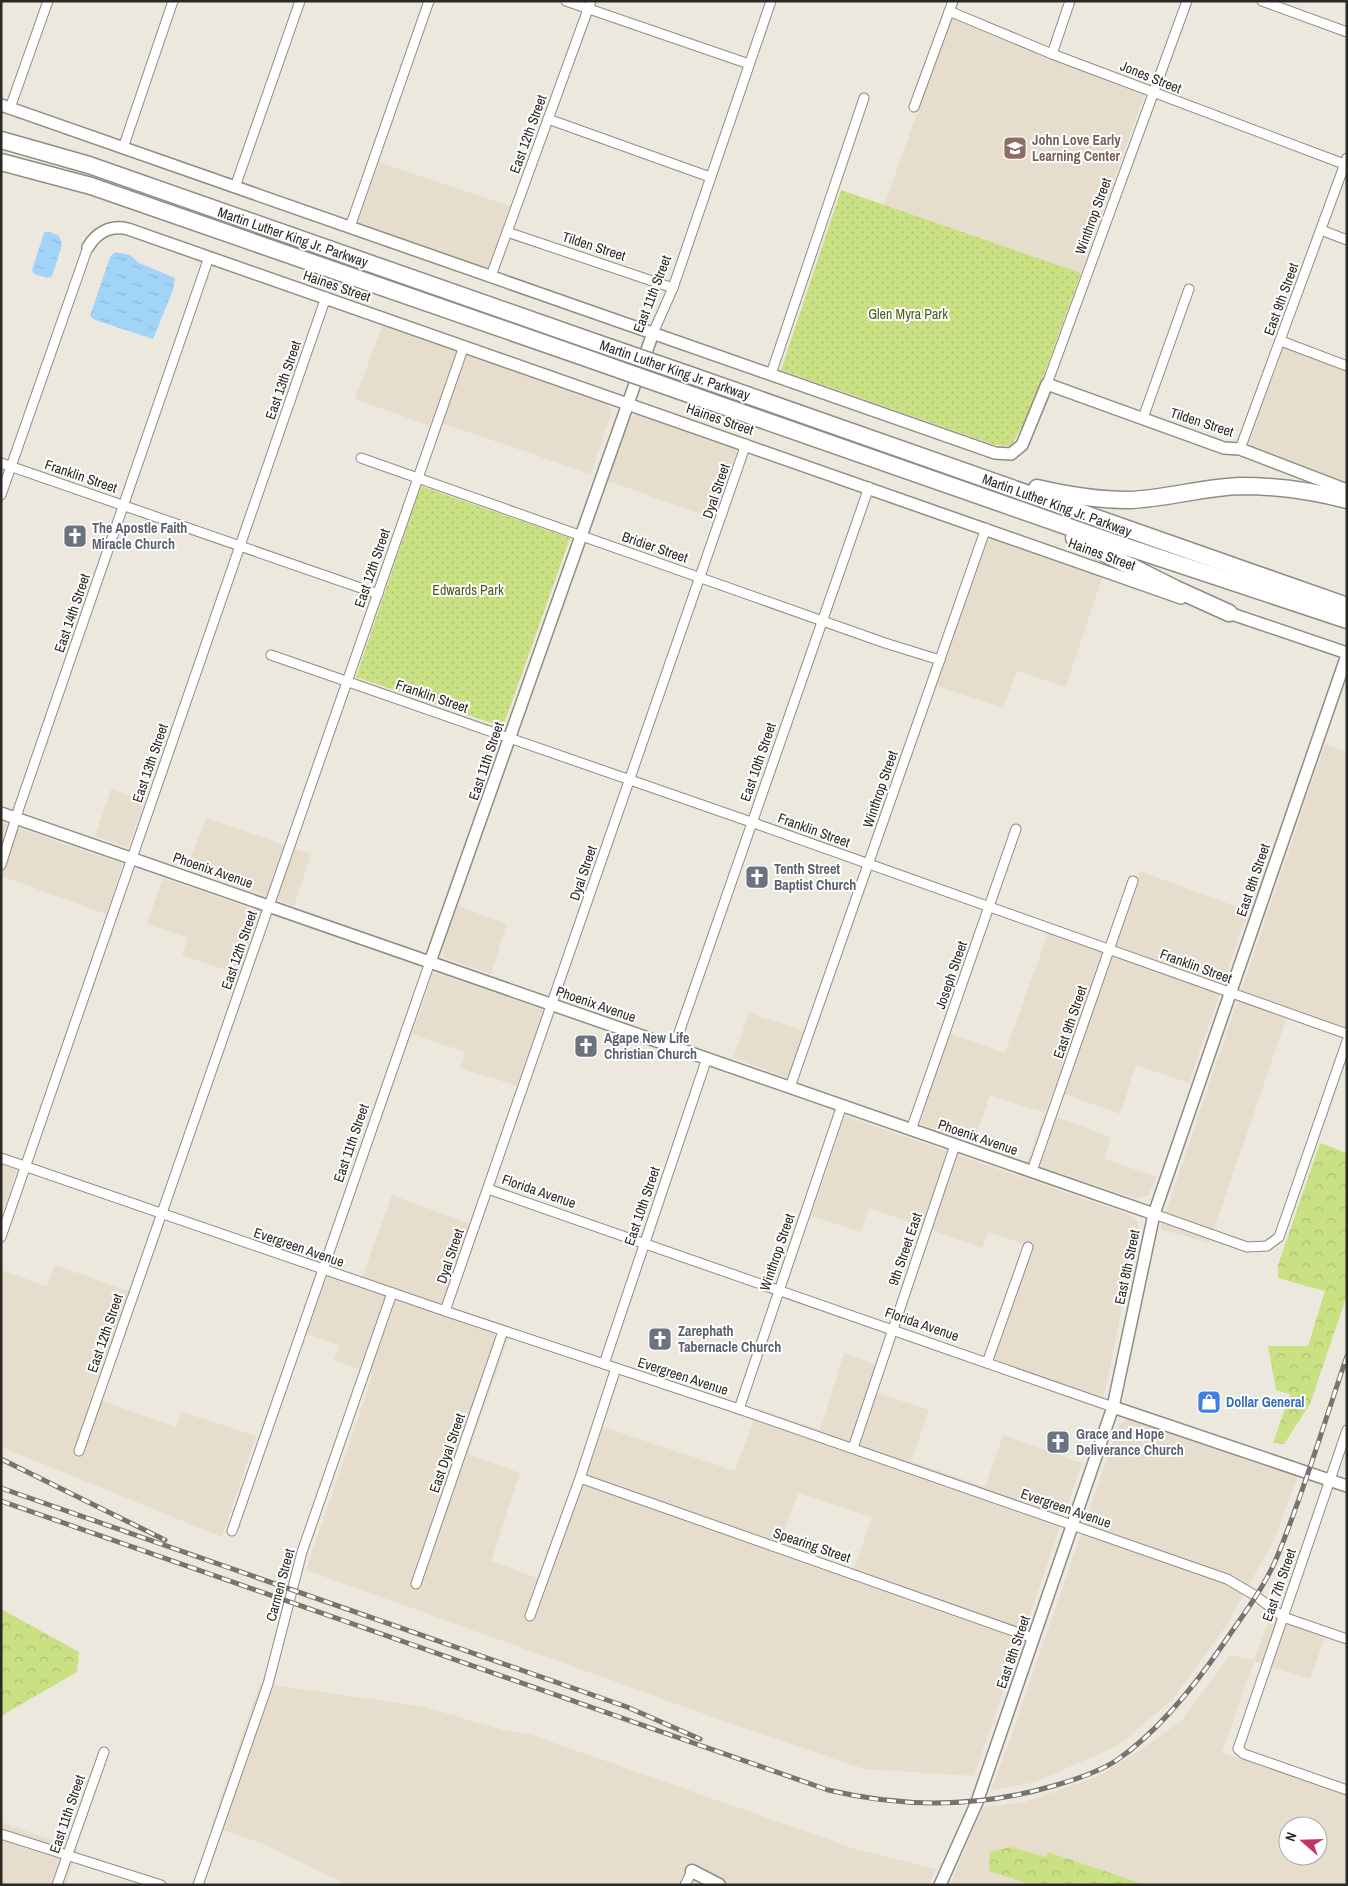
<svg xmlns="http://www.w3.org/2000/svg" width="1348" height="1886" viewBox="0 0 1348 1886" font-family="'Archivo Narrow',sans-serif">
<style>
.built{fill:#e6ddcd;fill-rule:evenodd}
.forest{fill:url(#forest-crowns)}
.park{fill:url(#park-dots)}
.water{fill:url(#water-ripples)}
.lines{fill:none;stroke-linecap:round;stroke-linejoin:round}
.minor-casing{stroke:#918c83;stroke-width:11}
.tertiary-casing{stroke:#918c83;stroke-width:14}
.secondary-casing{stroke:#918c83;stroke-width:15}
.motorway-casing{stroke:#918c83;stroke-width:19}
.minor{stroke:#fff;stroke-width:9}
.tertiary{stroke:#fff;stroke-width:11}
.secondary{stroke:#fff;stroke-width:12}
.motorway{stroke:#fff;stroke-width:16}
.rail-casing{stroke:#77746d;stroke-width:5}
.rail{stroke:#fff;stroke-width:3;stroke-dasharray:9;stroke-linecap:butt}
.motorway-bridge-casing{stroke:#918c83;stroke-width:19;stroke-linecap:butt}
.motorway-bridge{stroke:#fff;stroke-width:16}
.labels{text-anchor:middle;stroke-width:4;stroke-linejoin:round;paint-order:stroke}
.street-label{font-size:14px;fill:#2b2925;stroke:#fff}
.education-label{font-size:14px;font-weight:bold;fill:#785e54;stroke:#fff;text-anchor:start}
.park-label{font-size:14px;fill:#4d5b16;stroke:#fff}
.worship-label{font-size:14px;font-weight:bold;fill:#5b616d;stroke:#fff;text-anchor:start}
.shop-label{font-size:14px;font-weight:bold;fill:#366cbe;stroke:#fff;text-anchor:start}
</style>
<defs>
<pattern id="forest-crowns" width="20" height="18" patternUnits="userSpaceOnUse" patternTransform="scale(1.25)"><rect width="20" height="18" fill="#c9e083"/><path d="M2 6a3 3 0 1 1 6 0M12 15a3 3 0 1 1 6 0" fill="none" stroke="#adc071"/></pattern>
<pattern id="park-dots" width="8" height="8" patternUnits="userSpaceOnUse" patternTransform="scale(1.25)"><rect width="8" height="8" fill="#c9e083"/><path d="M2 2h.1M6 6h.1" fill="none" stroke="#adc071" stroke-width="1.8" stroke-linecap="round"/></pattern>
<pattern id="water-ripples" width="26" height="14" patternUnits="userSpaceOnUse" patternTransform="scale(1.25)"><rect width="26" height="14" fill="#a2d4fa"/><path d="M2 4q2-2 4 0t4 0M15 11q2-2 4 0t4 0" fill="none" stroke="#8cb6d6"/></pattern>
</defs>
<rect width="100%" height="100%" fill="#ede8de"/>
<g class="built">
<path d="M952,17L992,32L1020,46L1145,92L1081,273L884,205Z"/>
<path d="M379,162L510,206L488,269L357,224Z"/>
<path d="M383,324L604,401L612,411L591,474L432,420L430,426L355,399Z"/>
<path d="M1287,338L1347,361V484L1247,447Z"/>
<path d="M639,413L738,448L713,518L607,481L629,418Z"/>
<path d="M989,535L1103,575L1066,687L1017,671L1003,708L936,686Z"/>
<path d="M1325,744L1347,752V1037L1287,1017L1209,1243L1160,1229Z"/>
<path d="M111,789L145,801L128,848L95,836Z"/>
<path d="M206,818L311,854L294,906L187,868Z"/>
<path d="M1,822L123,864L106,914L1,876Z"/>
<path d="M1140,871L1248,911L1189,1083L1136,1065L1120,1114L1054,1090L1045,1113L1111,1137L1104,1159L1157,1177L1148,1195L1136,1199L1027,1162L1045,1113L990,1095L974,1142L918,1123L948,1033L1005,1053L1048,933L1113,956Z"/>
<path d="M163,878L260,912L239,975L182,955L188,938L147,924Z"/>
<path d="M458,906L507,924L491,974L445,958L442,951Z"/>
<path d="M433,972L544,1010L517,1086L460,1068L465,1052L412,1034Z"/>
<path d="M749,1013L804,1031L788,1078L733,1058Z"/>
<path d="M845,1116L1131,1215L1137,1220L1138,1227L1107,1382L1100,1409L991,1370L1032,1247L988,1232L982,1248L869,1208L861,1232L811,1216Z"/>
<path d="M1,1164L17,1169L1,1218Z"/>
<path d="M392,1195L470,1224L439,1314L509,1337L468,1454L520,1473L491,1561L548,1582L603,1427L735,1471L758,1408L820,1430L844,1353L886,1368L877,1393L929,1410L911,1461L985,1487L1003,1435L1082,1463L974,1776L864,1769L732,1724L306,1570L373,1374L334,1360L339,1345L306,1334L327,1275L359,1286ZM798,1493L872,1517L851,1577L777,1551Z"/>
<path d="M55,1265L129,1291L91,1397L176,1427L182,1412L256,1436L222,1537L1,1447V1270L47,1286Z"/>
<path d="M1127,1419L1298,1476L1274,1540L1226,1626L1174,1698L1119,1745L1036,1782L991,1790L1006,1751L1119,1424Z"/>
<path d="M1277,1610L1328,1627L1310,1679L1254,1661L1222,1752L1347,1795V1885H1146L1048,1852L1046,1857L1011,1847L990,1871L1032,1885H950L983,1807L1024,1802L1097,1777L1145,1747L1181,1721L1230,1655L1254,1660L1270,1616ZM1288,1826H1318V1856H1288Z"/>
<path d="M260,1683L425,1707L503,1730L532,1735L853,1848L936,1869L928,1885H348L263,1844L211,1826Z"/>
<path d="M1,1822L78,1849L66,1885H1Z"/>
</g>
<g class="forest">
<path d="M1320,1143L1347,1153V1295L1310,1404L1284,1444L1273,1443L1290,1394L1276,1390L1268,1346H1308L1325,1291L1278,1278V1265Z"/>
<path d="M1,1609L79,1652L77,1672L1,1716Z"/>
<path d="M1011,1847L1046,1857L1048,1852L1146,1885H1032L989,1871L990,1852Z"/>
</g>
<g class="park">
<path d="M841,190L1081,273L1031,410L1011,446L995,445L781,370Z"/>
<path d="M421,486L570,538L503,727L356,677Z"/>
</g>
<g class="water">
<path d="M48,231L59,236L62,245L52,276L48,278L34,274L32,270L44,233Z"/>
<path d="M115,252L130,255L139,263L175,278L173,290L153,339L95,320L90,316L110,257Z"/>
</g>
<g class="lines">
<g class="minor-casing">
<g id="minor">
<path d="M566,1L749,64"/>
<path d="M1262,1L1347,32"/>
<path d="M949,11L1052,54L1344,164"/>
<path d="M1052,54L1070,1"/>
<path d="M914,107L953,1"/>
<path d="M10,108L48,1"/>
<path d="M548,119L710,177"/>
<path d="M123,148L173,1"/>
<path d="M235,187L300,1"/>
<path d="M350,227L429,1"/>
<path d="M1321,230L1347,240"/>
<path d="M507,232L673,288"/>
<path d="M491,276L591,1"/>
<path d="M653,333L673,288L771,1"/>
<path d="M1281,341L1347,366"/>
<path d="M771,374L864,98"/>
<path d="M1047,384L1187,1"/>
<path d="M1143,418L1189,289"/>
<path d="M1240,449L1347,158"/>
<path d="M361,458L885,643L940,660"/>
<path d="M1,463L378,594"/>
<path d="M1,495L88,247"/>
<path d="M271,655L751,822L1347,1034"/>
<path d="M1,865L19,808L209,257"/>
<path d="M674,1047L869,487"/>
<path d="M790,1087L986,528"/>
<path d="M911,1130L1016,829"/>
<path d="M1,1158L445,1311L739,1409L1227,1579L1256,1596L1283,1617L1347,1639"/>
<path d="M1032,1171L1133,881"/>
<path d="M488,1189L1113,1407"/>
<path d="M1154,1214L1247,1247L1267,1246L1279,1237L1347,1041"/>
<path d="M1,1237L326,297"/>
<path d="M445,1311L746,444"/>
<path d="M987,1363L1028,1247"/>
<path d="M604,1364L707,1058"/>
<path d="M739,1409L842,1105"/>
<path d="M1347,1430L1238,1749L1244,1754L1347,1790"/>
<path d="M853,1448L955,1145"/>
<path d="M79,1451L464,346"/>
<path d="M580,1478L1033,1638"/>
<path d="M232,1531L430,962"/>
<path d="M416,1584L503,1331"/>
<path d="M530,1616L580,1478L616,1368"/>
<path d="M1,1834L161,1885"/>
<path d="M57,1885L104,1752"/>
<path d="M198,1885L268,1684L302,1552L392,1293"/>
<path d="M685,1885L692,1871"/>
</g>
</g>
<g class="tertiary-casing">
<g id="tertiary">
<path d="M1,105L995,453L1011,454L1022,445L1047,384L1224,448L1240,449L1347,490"/>
<path d="M88,247C97,232 111,225 128,229L1181,598"/>
<path d="M1223,611L1347,653"/>
<path d="M1,813L1154,1214"/>
<path d="M430,962L653,333"/>
<path d="M1113,1407L1347,1486"/>
<path d="M940,1885L977,1802L1113,1407L1154,1214L1347,655"/>
</g>
</g>
<g class="secondary-casing">
<path id="secondary" d="M692,1871L719,1885"/>
</g>
<g class="motorway-casing">
<g id="motorway">
<path d="M1,140L89,165L597,343"/>
<path d="M1,162L91,186L592,360"/>
<path d="M687,374L1347,606"/>
<path d="M680,391L1109,541L1347,620"/>
<path d="M1037,488C1067,495 1097,500 1128,500C1166,499 1203,487 1241,486C1277,486 1312,491 1347,500"/>
<path d="M1074,538L1176,589L1229,613"/>
</g>
</g>
<use href="#minor" class="minor"/>
<use href="#tertiary" class="tertiary"/>
<use href="#secondary" class="secondary"/>
<use href="#motorway" class="motorway"/>
<g class="rail-casing">
<g id="rail">
<path d="M1,1459L165,1540"/>
<path d="M1,1488L627,1707L700,1739"/>
<path d="M1,1501L828,1790C904,1808 978,1808 1053,1786C1074,1780 1099,1772 1117,1760C1159,1731 1196,1684 1224,1643C1243,1615 1264,1588 1277,1557C1304,1492 1324,1423 1347,1356"/>
</g>
</g>
<use href="#rail" class="rail"/>
<g class="motorway-bridge-casing">
<g id="motorway-bridge">
<path d="M597,343L687,374"/>
<path d="M592,360L680,391"/>
</g>
</g>
<use href="#motorway-bridge" class="motorway-bridge"/>
</g>
<defs>
<g id="school-square" transform="scale(1.25)"><rect x="-9" y="-9" width="18" height="18" rx="4" fill="#8d6e63" stroke="#fff"/><path d="M0-5L7-2L0 1L-7-2ZM-4 1L0 2.5L4 1V4Q0 6-4 4Z" fill="#fff"/></g>
<g id="church-square" transform="scale(1.25)"><rect x="-9" y="-9" width="18" height="18" rx="4" fill="#6b7280" stroke="#fff"/><path d="M-1.2-6h2.4v3.5h3.3v2.4h-3.3V6h-2.4V-.1h-3.3v-2.4h3.3Z" fill="#fff"/></g>
<g id="shop-square" transform="scale(1.25)"><rect x="-9" y="-9" width="18" height="18" rx="4" fill="#3f7fe0" stroke="#fff"/><path d="M-5-2.5h2.3a2.7 3.5 0 0 1 5.4 0H5L5.5 6h-11ZM-1.5-2.5h3a1.5 2.3 0 0 0-3 0Z" fill="#fff"/></g>
</defs>
<g fill-rule="evenodd">
<use href="#school-square" x="1015" y="148"/>
<use href="#church-square" x="75" y="536"/>
<use href="#church-square" x="757" y="877"/>
<use href="#church-square" x="586" y="1046"/>
<use href="#church-square" x="660" y="1339"/>
<use href="#shop-square" x="1209" y="1402"/>
<use href="#church-square" x="1058" y="1442"/>
</g>
<g class="labels">
<g class="street-label">
<text transform="translate(1151 77) rotate(22)" y="5">Jones Street</text>
<text transform="translate(528 134) rotate(-70)" y="5">East 12th Street</text>
<text transform="translate(1093 216) rotate(-70)" y="5">Winthrop Street</text>
<text transform="translate(293 237) rotate(19)" y="5">Martin Luther King Jr. Parkway</text>
<text transform="translate(594 246) rotate(18)" y="5">Tilden Street</text>
<text transform="translate(337 286) rotate(19)" y="5">Haines Street</text>
<text transform="translate(652 294) rotate(-69)" y="5">East 11th Street</text>
<text transform="translate(1281 299) rotate(-70)" y="5">East 9th Street</text>
<text transform="translate(675 370) rotate(19)" y="5">Martin Luther King Jr. Parkway</text>
<text transform="translate(283 380) rotate(-71)" y="5">East 13th Street</text>
<text transform="translate(720 419) rotate(19)" y="5">Haines Street</text>
<text transform="translate(1202 422) rotate(18)" y="5">Tilden Street</text>
<text transform="translate(81 476) rotate(19)" y="5">Franklin Street</text>
<text transform="translate(716 491) rotate(-71)" y="5">Dyal Street</text>
<text transform="translate(1057 505) rotate(20)" y="5">Martin Luther King Jr. Parkway</text>
<text transform="translate(655 547) rotate(19)" y="5">Bridier Street</text>
<text transform="translate(1102 554) rotate(20)" y="5">Haines Street</text>
<text transform="translate(372 568) rotate(-71)" y="5">East 12th Street</text>
<text transform="translate(72 613) rotate(-71)" y="5">East 14th Street</text>
<text transform="translate(432 696) rotate(19)" y="5">Franklin Street</text>
<text transform="translate(486 761) rotate(-71)" y="5">East 11th Street</text>
<text transform="translate(758 762) rotate(-71)" y="5">East 10th Street</text>
<text transform="translate(150 763) rotate(-71)" y="5">East 13th Street</text>
<text transform="translate(880 789) rotate(-71)" y="5">Winthrop Street</text>
<text transform="translate(814 830) rotate(20)" y="5">Franklin Street</text>
<text transform="translate(213 870) rotate(19)" y="5">Phoenix Avenue</text>
<text transform="translate(583 873) rotate(-71)" y="5">Dyal Street</text>
<text transform="translate(1253 880) rotate(-71)" y="5">East 8th Street</text>
<text transform="translate(239 950) rotate(-71)" y="5">East 12th Street</text>
<text transform="translate(1196 966) rotate(20)" y="5">Franklin Street</text>
<text transform="translate(951 975) rotate(-71)" y="5">Joseph Street</text>
<text transform="translate(596 1004) rotate(19)" y="5">Phoenix Avenue</text>
<text transform="translate(1070 1022) rotate(-71)" y="5">East 9th Street</text>
<text transform="translate(978 1137) rotate(19)" y="5">Phoenix Avenue</text>
<text transform="translate(351 1143) rotate(-71)" y="5">East 11th Street</text>
<text transform="translate(539 1191) rotate(19)" y="5">Florida Avenue</text>
<text transform="translate(642 1206) rotate(-71)" y="5">East 10th Street</text>
<text transform="translate(299 1247) rotate(19)" y="5">Evergreen Avenue</text>
<text transform="translate(905 1249) rotate(-71)" y="5">9th Street East</text>
<text transform="translate(777 1252) rotate(-71)" y="5">Winthrop Street</text>
<text transform="translate(450 1256) rotate(-71)" y="5">Dyal Street</text>
<text transform="translate(1127 1267) rotate(-78)" y="5">East 8th Street</text>
<text transform="translate(922 1324) rotate(19)" y="5">Florida Avenue</text>
<text transform="translate(105 1333) rotate(-71)" y="5">East 12th Street</text>
<text transform="translate(683 1376) rotate(18)" y="5">Evergreen Avenue</text>
<text transform="translate(447 1453) rotate(-71)" y="5">East Dyal Street</text>
<text transform="translate(1066 1508) rotate(19)" y="5">Evergreen Avenue</text>
<text transform="translate(812 1545) rotate(19)" y="5">Spearing Street</text>
<text transform="translate(280 1585) rotate(-75)" y="5">Carmen Street</text>
<text transform="translate(1279 1585) rotate(-71)" y="5">East 7th Street</text>
<text transform="translate(1013 1652) rotate(-71)" y="5">East 8th Street</text>
<text transform="translate(67 1814) rotate(-71)" y="5">East 11th Street</text>
</g>
<g class="education-label">
<text x="1032" y="145">John Love Early<tspan x="1032" dy="16">Learning Center</tspan></text>
</g>
<g class="park-label">
<text x="908" y="319">Glen Myra Park</text>
<text x="468" y="595">Edwards Park</text>
</g>
<g class="worship-label">
<text x="92" y="533">The Apostle Faith<tspan x="92" dy="16">Miracle Church</tspan></text>
<text x="774" y="874">Tenth Street<tspan x="774" dy="16">Baptist Church</tspan></text>
<text x="604" y="1043">Agape New Life<tspan x="604" dy="16">Christian Church</tspan></text>
<text x="678" y="1336">Zarephath<tspan x="678" dy="16">Tabernacle Church</tspan></text>
<text x="1076" y="1439">Grace and Hope<tspan x="1076" dy="16">Deliverance Church</tspan></text>
</g>
<g class="shop-label">
<text x="1226" y="1407">Dollar General</text>
</g>
</g>
<rect width="1348" height="1886" fill="none" stroke="#2b2925" stroke-width="5"/>
<g transform="translate(1303 1841) rotate(290)"><circle r="24" fill="#ffffff" stroke="#aaa9a8"/>
<path d="M0-4L9 19L0 12L-9 19Z" fill="#c0356b"/>
<text y="-8" font-size="14" font-weight="bold" text-anchor="middle" fill="#2b2925">N</text>
</g>
</svg>
